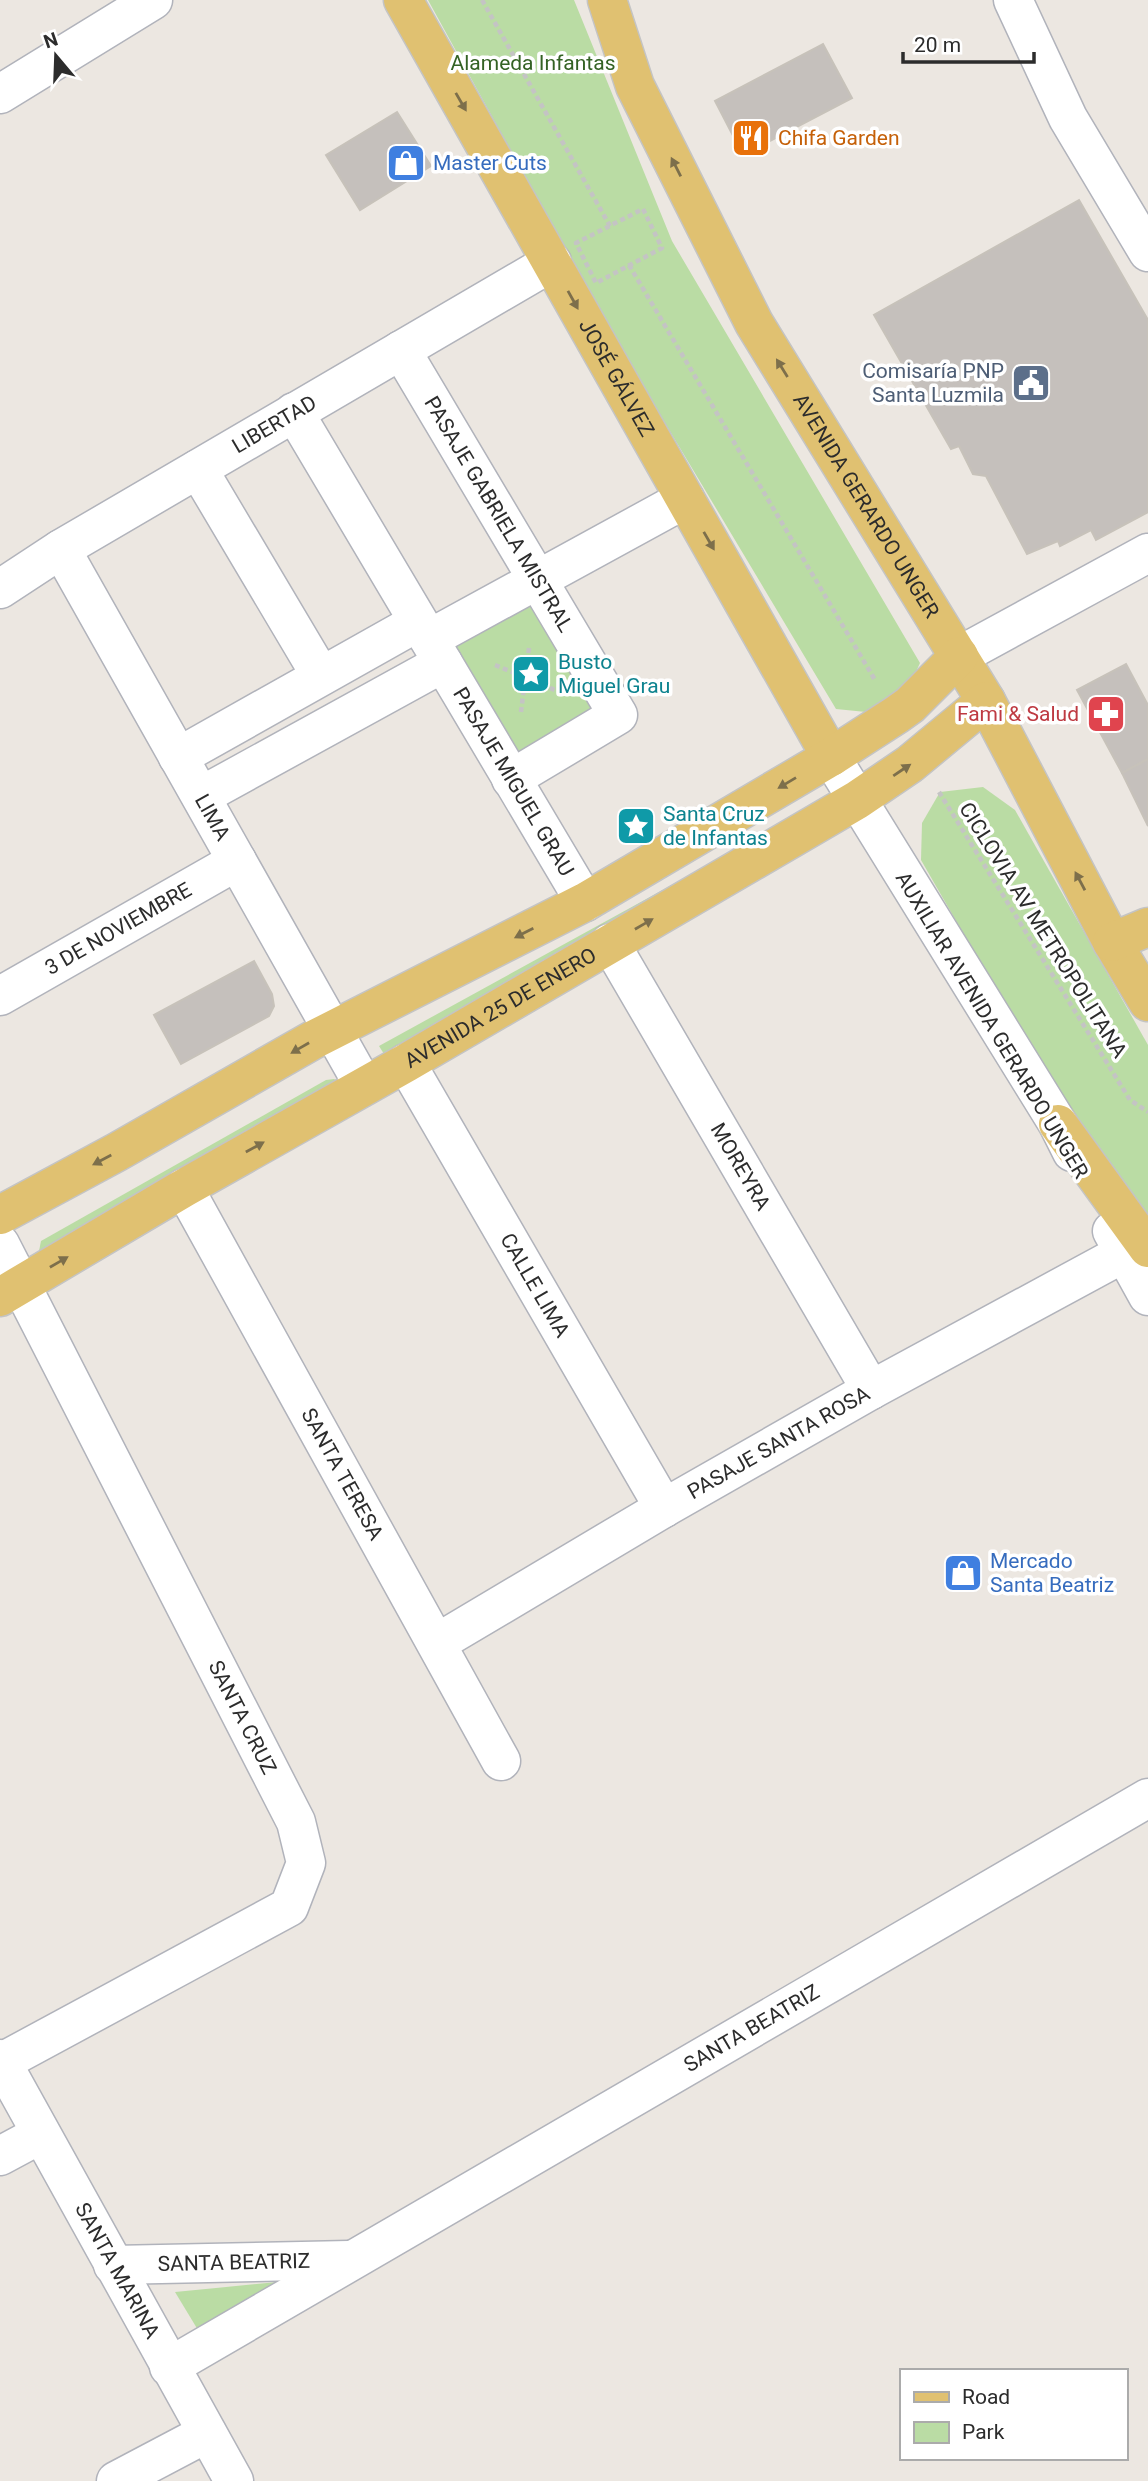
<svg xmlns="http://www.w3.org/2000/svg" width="1148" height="2481" viewBox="0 0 1148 2481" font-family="Roboto,sans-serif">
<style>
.green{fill:#badca4}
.building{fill:#c5c0bc;stroke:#c7c2ba;stroke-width:2}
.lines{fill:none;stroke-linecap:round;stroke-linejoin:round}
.minor-casing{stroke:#b1b3bb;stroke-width:41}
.major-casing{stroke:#c4c4c4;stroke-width:41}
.path{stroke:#c4c4c4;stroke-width:4.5;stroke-dasharray:5 3.5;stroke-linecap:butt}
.minor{stroke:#fff;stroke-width:38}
.major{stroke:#e0c171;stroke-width:38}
.oneway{fill:#7d6f4b}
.labels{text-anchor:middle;stroke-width:7;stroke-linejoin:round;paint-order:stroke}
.park-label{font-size:21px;fill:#346224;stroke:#fff}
.food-label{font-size:21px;fill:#c56008;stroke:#fff;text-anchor:start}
.shop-label{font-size:21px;fill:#366cbe;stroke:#fff;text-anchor:start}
.service-label{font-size:21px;fill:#4e5e75;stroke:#fff;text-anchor:end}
.street-label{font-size:21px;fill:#2c2c2c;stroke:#fff}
.culture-label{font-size:21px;fill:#0d838f;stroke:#fff;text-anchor:start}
.health-label{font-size:21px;fill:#be3a42;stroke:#fff;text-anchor:end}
</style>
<rect width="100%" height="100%" fill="#ece7e1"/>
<g class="green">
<path d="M428,0H574L672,241L920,663L896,715L836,709L607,326Z"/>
<path d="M544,593L618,715L521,773L446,648Z"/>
<path d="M983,787L1015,810L1148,1045V1255L921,860L922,823L940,792Z"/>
<path d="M768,832L389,1062L379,1046Z"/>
<path d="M334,1079L339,1082L39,1251L41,1241L326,1080Z"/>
<path d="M298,2280L201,2335L175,2292Z"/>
</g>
<g class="building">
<path d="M823,44L852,98L743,155L715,101Z"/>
<path d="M397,112L431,166L360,210L326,155Z"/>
<path d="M1079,200L1148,320V512L1096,540L1091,530L1060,546L1058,541L1027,554L986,476L973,474L959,446L951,449L874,315Z"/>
<path d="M1126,664L1148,705V759L1122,773L1077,690Z"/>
<path d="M1148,759V826L1122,773Z"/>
<path d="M254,961L272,994L274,1006L269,1016L181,1064L154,1015Z"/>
</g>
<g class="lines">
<g class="minor-casing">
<g id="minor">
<path d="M1013,0L1068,118L1148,252"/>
<path d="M0,94L153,0"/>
<path id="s1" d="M401,350L618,715L511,779"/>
<path id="s2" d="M294,412L585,902"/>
<path d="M198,469L321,676"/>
<path id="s3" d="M61,549L364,1086"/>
<path id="s4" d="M0,589L61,549L552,262"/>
<path d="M429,639L685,499"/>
<path d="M959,656L1148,553"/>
<path d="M178,757L418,622"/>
<path d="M831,757L1058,1124L1072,1152"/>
<path d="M201,796L443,663"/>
<path id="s5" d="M610,943L871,1390"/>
<path id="s6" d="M0,996L237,861"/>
<path id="s7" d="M406,1063L664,1508"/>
<path id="s8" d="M184,1188L501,1761"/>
<path d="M1112,1231L1148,1296"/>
<path id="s9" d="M0,1244L296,1822L306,1863L289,1907L2,2062"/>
<path id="s10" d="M437,1643L664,1508L871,1390L1124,1253"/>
<path id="s11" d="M0,2059L234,2481"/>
<path d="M0,2156L41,2134"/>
<path id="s12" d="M113,2265L349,2260"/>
<path id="s13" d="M169,2367L1148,1798"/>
<path d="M116,2481L207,2433"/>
</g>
</g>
<g class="major-casing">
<g id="major">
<path id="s14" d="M403,0L831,757"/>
<path id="s15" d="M607,0L635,86L754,323L986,701L1112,942L1148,1002"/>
<path d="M1112,942L1148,927"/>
<path d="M1058,1124L1148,1248"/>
<path d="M0,1215L117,1152L313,1040L585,902L831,757L896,715L910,705L959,656"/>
<path id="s16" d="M0,1297L184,1188L406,1063L857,800L910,764L986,701"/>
</g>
</g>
<g class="path">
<path d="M482,0L610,226"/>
<path d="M643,209L662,248L596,283L576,243Z"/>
<path d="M629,265L875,680"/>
<path d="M495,665L555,690"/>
<path d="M521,712L529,648"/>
<path d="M939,792L1130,1100L1148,1112"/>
</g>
<use href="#minor" class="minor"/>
<use href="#major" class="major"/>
</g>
<defs><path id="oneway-solid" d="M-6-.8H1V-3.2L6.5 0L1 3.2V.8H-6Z" transform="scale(1.75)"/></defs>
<g class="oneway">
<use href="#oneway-solid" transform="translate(461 102) rotate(60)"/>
<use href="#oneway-solid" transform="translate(676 167) rotate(-117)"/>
<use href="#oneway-solid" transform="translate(573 300) rotate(61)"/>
<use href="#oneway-solid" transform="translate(782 368) rotate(-122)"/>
<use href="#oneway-solid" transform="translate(709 541) rotate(60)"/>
<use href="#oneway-solid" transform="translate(902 770) rotate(-34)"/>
<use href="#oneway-solid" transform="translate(787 783) rotate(149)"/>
<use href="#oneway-solid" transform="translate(1080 881) rotate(-118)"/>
<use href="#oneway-solid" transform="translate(644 924) rotate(-30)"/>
<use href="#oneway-solid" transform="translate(524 933) rotate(153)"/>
<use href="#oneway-solid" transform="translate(300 1048) rotate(150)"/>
<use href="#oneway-solid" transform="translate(255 1147) rotate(-29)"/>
<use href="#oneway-solid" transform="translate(102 1160) rotate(152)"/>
<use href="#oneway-solid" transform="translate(59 1262) rotate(-30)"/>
</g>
<defs>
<g id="restaurant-square" transform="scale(2.0125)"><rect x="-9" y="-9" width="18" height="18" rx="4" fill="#e8710a" stroke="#fff"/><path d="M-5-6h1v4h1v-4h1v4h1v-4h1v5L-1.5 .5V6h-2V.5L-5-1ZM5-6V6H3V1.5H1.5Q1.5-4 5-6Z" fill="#fff"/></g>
<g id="shop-square" transform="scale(2.0125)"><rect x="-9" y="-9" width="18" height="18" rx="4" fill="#3f7fe0" stroke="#fff"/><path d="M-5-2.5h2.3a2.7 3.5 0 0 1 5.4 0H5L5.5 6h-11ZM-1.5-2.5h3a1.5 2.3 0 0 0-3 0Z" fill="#fff"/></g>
<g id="civic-square" transform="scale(2.0125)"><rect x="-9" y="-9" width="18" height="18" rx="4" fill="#5c6f8a" stroke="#fff"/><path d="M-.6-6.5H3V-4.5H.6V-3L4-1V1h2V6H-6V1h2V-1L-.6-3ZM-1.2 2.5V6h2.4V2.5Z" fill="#fff"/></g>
<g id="sight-square" transform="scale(2.0125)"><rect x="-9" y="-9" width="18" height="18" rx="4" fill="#0f9aa8" stroke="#fff"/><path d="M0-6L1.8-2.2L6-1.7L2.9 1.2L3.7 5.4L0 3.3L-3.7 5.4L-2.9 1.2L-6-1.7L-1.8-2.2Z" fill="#fff"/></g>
<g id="pharmacy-square" transform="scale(2.0125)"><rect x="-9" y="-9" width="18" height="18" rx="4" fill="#e0444e" stroke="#fff"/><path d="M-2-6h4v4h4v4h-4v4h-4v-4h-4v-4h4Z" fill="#fff"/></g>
</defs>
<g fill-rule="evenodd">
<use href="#restaurant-square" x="751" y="138"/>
<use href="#shop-square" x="406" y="163"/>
<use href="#civic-square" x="1031" y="383"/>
<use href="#sight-square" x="531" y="674"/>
<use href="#pharmacy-square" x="1106" y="714"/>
<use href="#sight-square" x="636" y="826"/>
<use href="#shop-square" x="963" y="1573"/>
</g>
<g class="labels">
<g class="park-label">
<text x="533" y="70">Alameda Infantas</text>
</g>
<g class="food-label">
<text x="778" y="145">Chifa Garden</text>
</g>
<g class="shop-label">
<text x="433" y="170">Master Cuts</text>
<text x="990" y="1568">Mercado<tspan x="990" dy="24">Santa Beatriz</tspan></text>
</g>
<g class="service-label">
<text x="1004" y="378">Comisaría PNP<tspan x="1004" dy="24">Santa Luzmila</tspan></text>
</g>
<g class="street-label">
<text dy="7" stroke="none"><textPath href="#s14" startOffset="434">JOSÉ GÁLVEZ</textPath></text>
<text dy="7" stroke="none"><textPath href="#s4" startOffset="320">LIBERTAD</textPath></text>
<text dy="7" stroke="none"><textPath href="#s15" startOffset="570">AVENIDA GERARDO UNGER</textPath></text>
<text dy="7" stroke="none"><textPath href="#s1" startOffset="191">PASAJE GABRIELA MISTRAL</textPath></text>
<text dy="7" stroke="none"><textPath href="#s2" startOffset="430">PASAJE MIGUEL GRAU</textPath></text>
<text dy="7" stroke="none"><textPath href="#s3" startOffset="308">LIMA</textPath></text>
<text dy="7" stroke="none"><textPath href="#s6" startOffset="136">3 DE NOVIEMBRE</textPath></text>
<text transform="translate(1043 930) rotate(58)" y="7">CICLOVIA AV METROPOLITANA</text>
<text dy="7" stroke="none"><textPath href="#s16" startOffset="578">AVENIDA 25 DE ENERO</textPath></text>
<text transform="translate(992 1025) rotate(59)" y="7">AUXILIAR AVENIDA GERARDO UNGER</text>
<text dy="7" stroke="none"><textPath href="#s5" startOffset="259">MOREYRA</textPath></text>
<text dy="7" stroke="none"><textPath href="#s7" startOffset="257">CALLE LIMA</textPath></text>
<text dy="7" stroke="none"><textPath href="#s10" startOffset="396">PASAJE SANTA ROSA</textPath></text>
<text dy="7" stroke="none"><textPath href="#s8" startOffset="327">SANTA TERESA</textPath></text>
<text dy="7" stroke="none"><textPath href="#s9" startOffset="532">SANTA CRUZ</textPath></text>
<text dy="7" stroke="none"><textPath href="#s13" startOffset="674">SANTA BEATRIZ</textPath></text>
<text dy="7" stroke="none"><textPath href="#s12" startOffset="121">SANTA BEATRIZ</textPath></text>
<text dy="7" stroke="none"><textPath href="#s11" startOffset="242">SANTA MARINA</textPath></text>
</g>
<g class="culture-label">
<text x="558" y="669">Busto<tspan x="558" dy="24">Miguel Grau</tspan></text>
<text x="663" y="821">Santa Cruz<tspan x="663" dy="24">de Infantas</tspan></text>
</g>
<g class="health-label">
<text x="1079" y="721">Fami &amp; Salud</text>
</g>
</g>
<rect x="900" y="2369" width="228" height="91" fill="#ffffff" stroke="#ababab" stroke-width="2"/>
<rect x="914" y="2392" width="35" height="10" fill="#e0c171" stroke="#ababab" stroke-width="2"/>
<text x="962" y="2404" font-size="21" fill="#2c2c2c">Road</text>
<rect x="914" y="2422" width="35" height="21" fill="#badca4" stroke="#ababab" stroke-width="2"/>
<text x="962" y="2439" font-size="21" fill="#2c2c2c">Park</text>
<g transform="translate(56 56) rotate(341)" stroke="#ffffff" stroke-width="5" paint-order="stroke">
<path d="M0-5L12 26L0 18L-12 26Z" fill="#2c2c2c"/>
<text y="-10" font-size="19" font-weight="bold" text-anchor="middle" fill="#2c2c2c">N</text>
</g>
<path d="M903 52v10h131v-10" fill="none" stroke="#2c2c2c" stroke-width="3.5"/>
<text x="914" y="52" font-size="21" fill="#2c2c2c" stroke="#ffffff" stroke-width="5" paint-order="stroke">20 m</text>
</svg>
